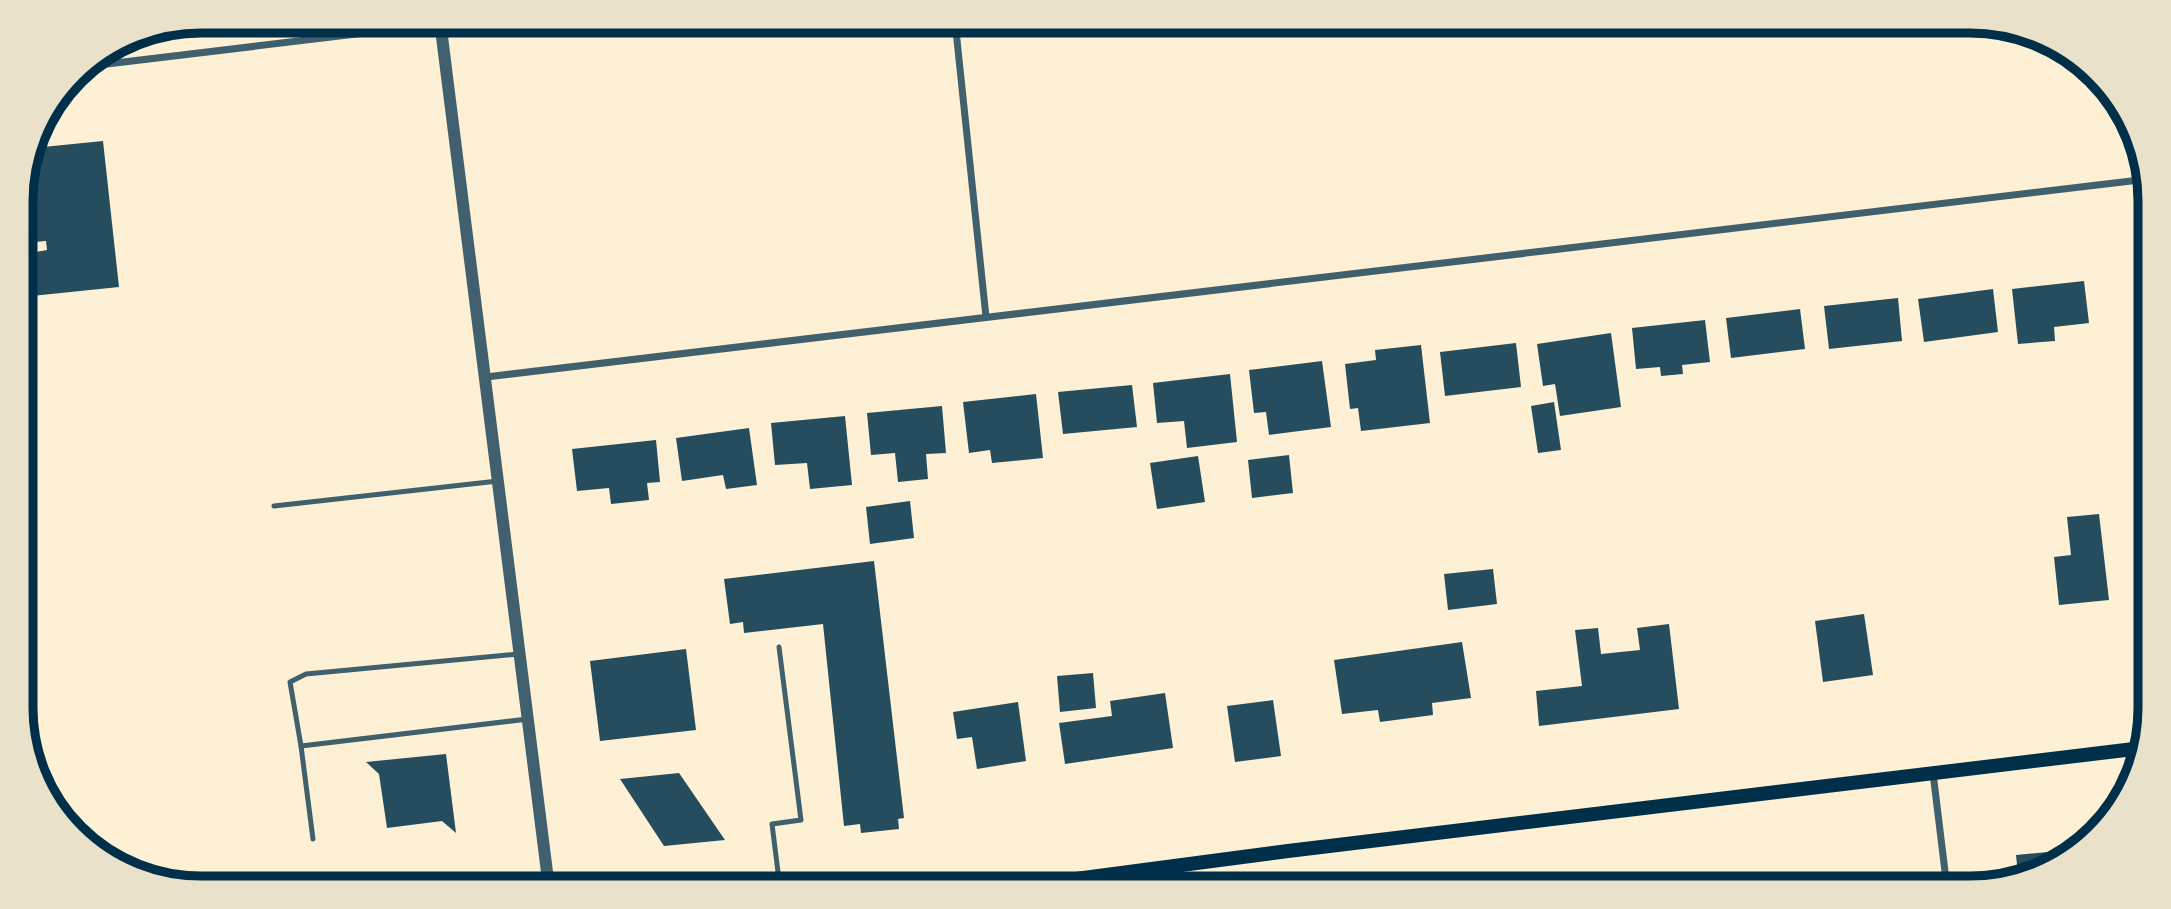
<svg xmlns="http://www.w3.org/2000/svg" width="2171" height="909" viewBox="0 0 2171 909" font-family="'PT Sans',sans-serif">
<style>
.building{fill:#264d5e}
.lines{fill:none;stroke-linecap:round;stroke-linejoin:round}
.service{stroke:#3f606c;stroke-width:5}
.minor{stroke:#3f606c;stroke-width:7}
.tertiary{stroke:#3f606c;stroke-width:12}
.secondary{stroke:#003049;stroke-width:14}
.rim{fill:none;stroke:#003049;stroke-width:9}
</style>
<rect width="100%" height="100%" fill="#fdf0d5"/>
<g class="building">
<path d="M103,141L119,287L22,297V261L37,259L36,252L47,250L46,241L34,242L33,234L22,235L21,190L33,148Z"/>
<path d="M2149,280V351H2147L2140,281Z"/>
<path d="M2084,281L2089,323L2054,327L2055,341L2018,344L2012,289Z"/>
<path d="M1993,289L1998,332L1924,342L1918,299Z"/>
<path d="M1898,298L1902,341L1829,349L1824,306Z"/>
<path d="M1800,309L1805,349L1731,358L1726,318Z"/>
<path d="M1705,320L1710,362L1682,365L1683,374L1661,376L1660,367L1636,369L1632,328Z"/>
<path d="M1611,333L1621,407L1560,416L1555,384L1543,386L1537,344Z"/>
<path d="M1516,343L1521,387L1445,396L1440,352Z"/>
<path d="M1421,345L1430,423L1361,431L1358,408L1350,409L1345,364L1376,360L1375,350Z"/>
<path d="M1322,361L1331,427L1269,435L1266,412L1254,413L1249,370Z"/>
<path d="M1230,374L1237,442L1187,448L1184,421L1157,423L1153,383Z"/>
<path d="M1132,385L1137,427L1063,434L1058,392Z"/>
<path d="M1036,394L1043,458L992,463L990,450L969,453L963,402Z"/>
<path d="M1554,402L1561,450L1538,453L1531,406Z"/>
<path d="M942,406L946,453L926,454L928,479L898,482L895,453L871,455L867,413Z"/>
<path d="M845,416L852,485L810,489L807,463L775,465L771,423Z"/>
<path d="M2149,419V468L2142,469L2135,421Z"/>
<path d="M749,428L757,485L726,489L723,475L682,481L676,438Z"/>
<path d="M656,440L660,482L647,483L649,500L611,504L609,488L577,491L572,449Z"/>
<path d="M1289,455L1293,493L1252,498L1248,460Z"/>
<path d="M1198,456L1205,502L1157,509L1150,463Z"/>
<path d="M2149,489L2150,571H2146L2136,490Z"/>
<path d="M910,501L914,538L870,544L866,507Z"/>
<path d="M2099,514L2109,600L2059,605L2054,557L2071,555L2067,517Z"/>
<path d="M874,561L904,818L898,819L899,829L861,833L860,824L844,826L823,624L744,633L743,622L730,624L724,579Z"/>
<path d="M1493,569L1497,604L1448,610L1444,574Z"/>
<path d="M1864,614L1873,675L1823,682L1815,621Z"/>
<path d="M1669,624L1679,709L1539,726L1536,691L1582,686L1575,630L1598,628L1601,654L1640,650L1637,628Z"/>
<path d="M1462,642L1471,698L1432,703L1433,715L1380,722L1378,710L1342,714L1334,660Z"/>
<path d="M686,649L696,730L600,741L590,661Z"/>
<path d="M1093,673L1096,708L1060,712L1057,676Z"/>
<path d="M1165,693L1173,748L1065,764L1059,723L1112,716L1110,701Z"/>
<path d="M1273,700L1281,756L1235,762L1227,706Z"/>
<path d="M1018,702L1026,761L977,769L972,737L957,739L953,712Z"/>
<path d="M446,754L456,833L442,821L387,828L379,774L366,762Z"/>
<path d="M679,773L725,840L664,846L620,779Z"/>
<path d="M2069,850V858L2018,875L2016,855Z"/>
</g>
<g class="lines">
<g class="service">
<path d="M274,506L498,481"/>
<path d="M779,647L801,820L772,824L780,888"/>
<path d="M301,746L290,682L306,674L519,654"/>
<path d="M313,839L301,746L528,719"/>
</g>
<g class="minor">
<path d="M955,21L986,317"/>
<path d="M82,67L440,24"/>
<path d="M486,377L2148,179"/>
<path d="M1933,773L1947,888"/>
</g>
<path class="tertiary" d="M440,21L549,888"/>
<path class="secondary" d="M1006,888L1288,851L2142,748"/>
</g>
<path d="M0 0H2171V909H0ZM201 33H1970A168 168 0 0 1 2138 201V708A168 168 0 0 1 1970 876H201A168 168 0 0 1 33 708V201A168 168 0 0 1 201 33Z" fill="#e9e1ca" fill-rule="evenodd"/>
<path class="rim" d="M201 33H1970A168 168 0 0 1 2138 201V708A168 168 0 0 1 1970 876H201A168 168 0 0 1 33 708V201A168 168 0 0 1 201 33Z"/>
</svg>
